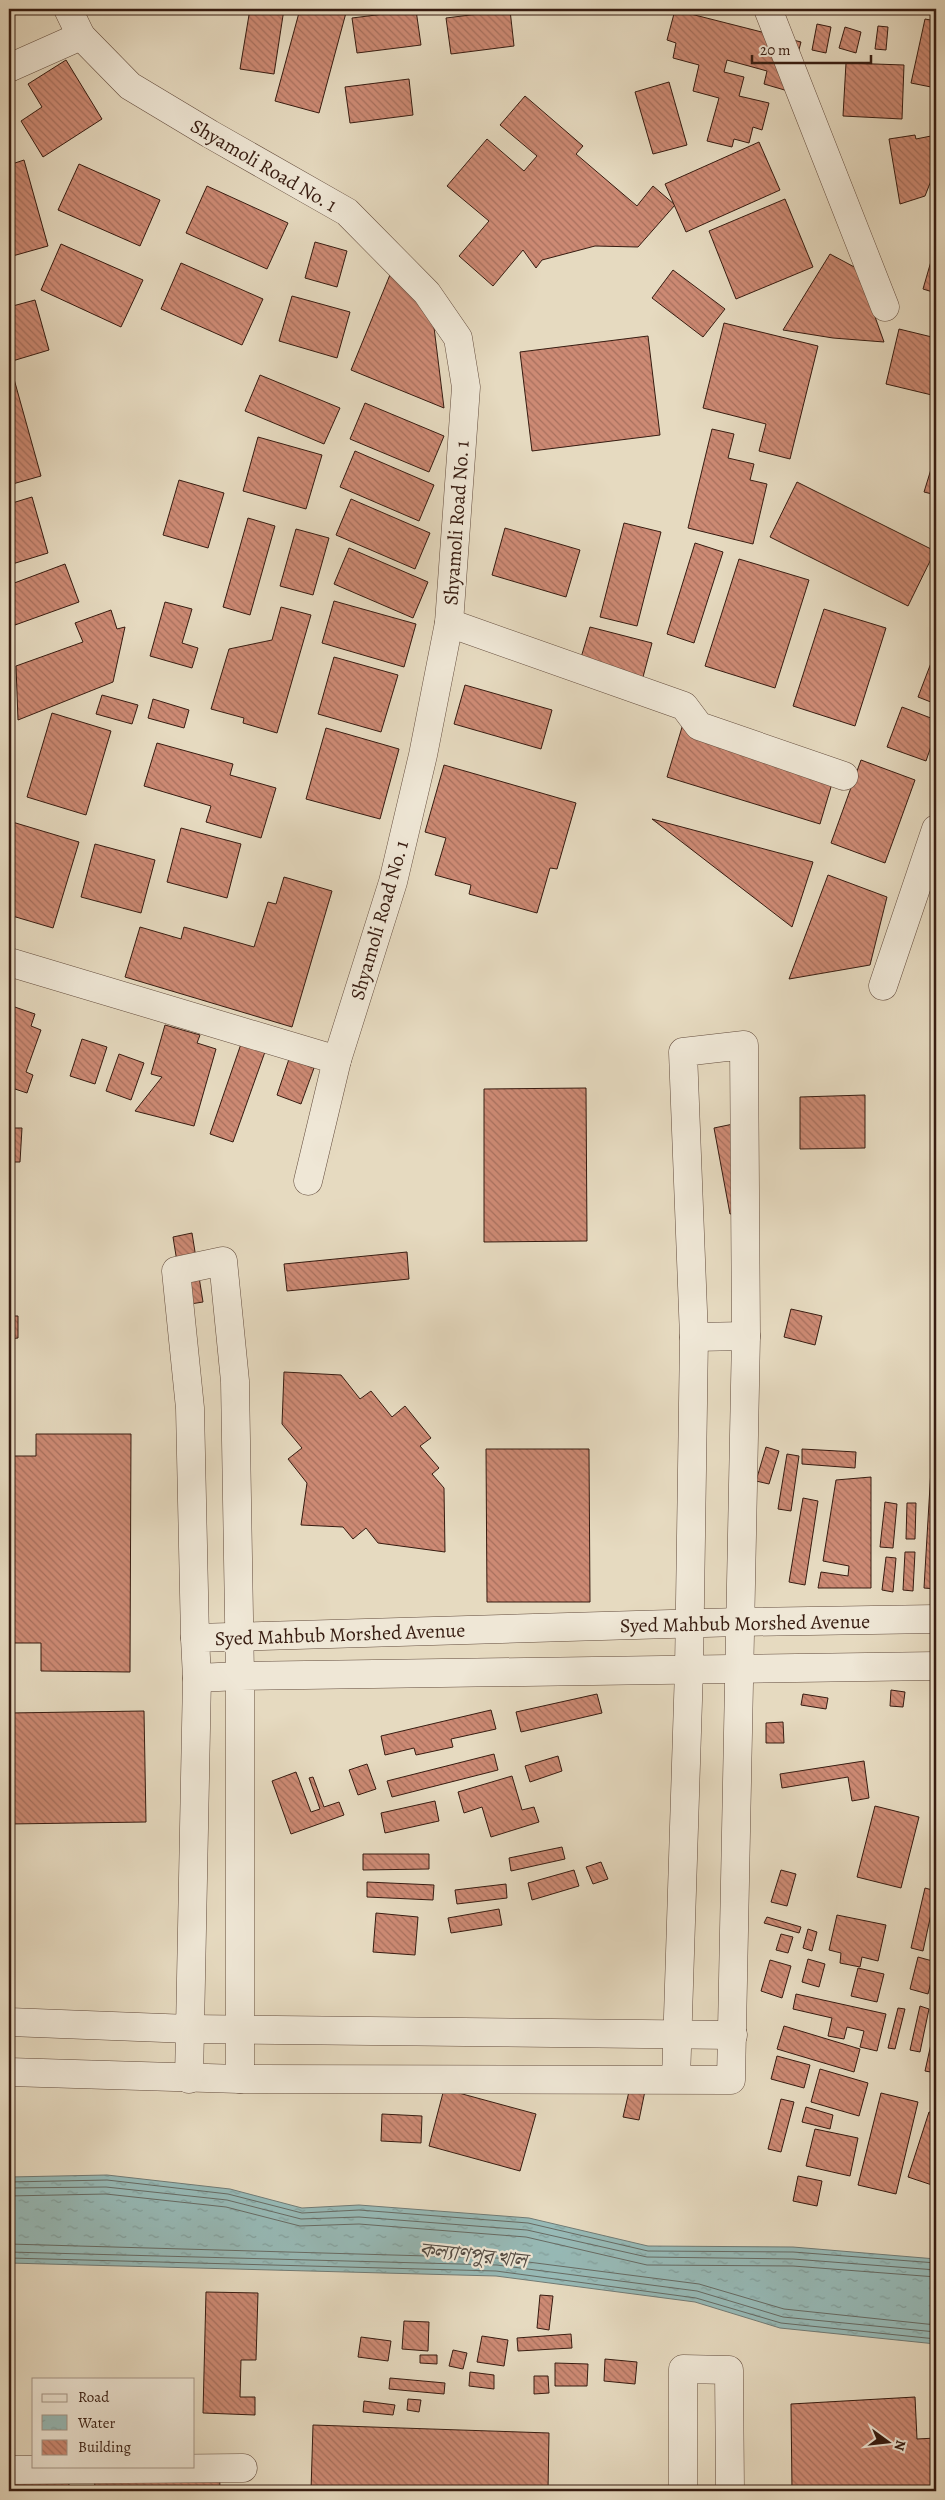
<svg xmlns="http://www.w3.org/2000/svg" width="945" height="2500" viewBox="0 0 945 2500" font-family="Alegreya,'Noto Serif Bengali',serif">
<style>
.water{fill:url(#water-ripples);stroke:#717b75}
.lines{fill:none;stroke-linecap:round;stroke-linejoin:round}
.shore{stroke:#676b64;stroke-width:1}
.building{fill:url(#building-back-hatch);stroke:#371c11}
.minor-casing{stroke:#634c3d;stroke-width:29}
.minor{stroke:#efe7d6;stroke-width:28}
.labels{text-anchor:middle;stroke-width:4.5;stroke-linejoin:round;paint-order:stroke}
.street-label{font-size:20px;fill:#371c11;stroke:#efe7d6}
.water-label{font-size:21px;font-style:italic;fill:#544b43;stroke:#efe7d6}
</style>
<defs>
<pattern id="water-ripples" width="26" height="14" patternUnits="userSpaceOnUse" patternTransform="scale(1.25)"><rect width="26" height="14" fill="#97bab7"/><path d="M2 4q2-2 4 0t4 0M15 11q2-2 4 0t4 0" fill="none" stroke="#839f9c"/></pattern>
<pattern id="building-back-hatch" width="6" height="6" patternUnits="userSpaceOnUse" patternTransform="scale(1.25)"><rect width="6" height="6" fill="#cd8a74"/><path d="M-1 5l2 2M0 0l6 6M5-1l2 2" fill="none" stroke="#a7705e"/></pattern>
</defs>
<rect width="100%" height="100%" fill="#e6dac0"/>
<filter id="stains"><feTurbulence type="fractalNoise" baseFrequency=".004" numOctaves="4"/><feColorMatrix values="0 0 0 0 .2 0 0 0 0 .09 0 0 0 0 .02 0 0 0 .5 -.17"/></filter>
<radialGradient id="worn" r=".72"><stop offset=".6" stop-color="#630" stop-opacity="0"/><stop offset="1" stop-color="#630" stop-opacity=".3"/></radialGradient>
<path class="water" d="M107,2175L230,2189L302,2208L359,2205L529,2218L648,2246L793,2247L936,2259V2344L780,2328L695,2302L496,2276L9,2263V2177Z"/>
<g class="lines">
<g class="shore">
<path d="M9,2182L107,2180L228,2194L302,2213L359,2210L528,2223L648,2251L793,2252L936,2263"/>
<path d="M9,2188L106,2187L227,2200L301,2219L359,2217L527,2230L647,2257L793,2259L936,2270"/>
<path d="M9,2196L106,2194L226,2207L300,2226L359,2224L526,2237L647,2265L793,2266L936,2277"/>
<path d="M9,2244L497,2258L699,2284L784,2309L936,2325"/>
<path d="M9,2252L497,2265L697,2291L783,2317L936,2332"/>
<path d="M9,2258L496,2271L696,2298L781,2323L936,2339"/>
</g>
</g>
<g class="building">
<path d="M250,9H284L274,74L240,69Z"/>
<path d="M300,9H347L319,113L275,101Z"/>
<path d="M721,9H768L767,15Z"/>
<path d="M416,10L421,45L357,53L352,18Z"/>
<path d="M510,10L514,46L451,54L446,18Z"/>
<path d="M675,10L801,42L788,91L764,84L767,71L727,60L724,72L744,77L739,96L769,103L762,130L753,127L749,143L734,139L732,147L707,141L719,98L693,91L699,65L673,58L676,43L667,40Z"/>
<path d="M925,19L936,21V88L911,83Z"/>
<path d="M817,24L831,27L826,53L812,50Z"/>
<path d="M878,26L888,27L886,50L875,49Z"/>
<path d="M845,27L861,32L856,53L839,48Z"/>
<path d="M66,60L102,119L43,157L21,121L42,107L28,84Z"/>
<path d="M846,63L904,65L902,119L843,116Z"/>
<path d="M409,79L413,115L350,123L345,87Z"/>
<path d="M669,82L687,145L653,154L635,92Z"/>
<path d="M525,96L583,146L576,154L637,206L653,186L675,205L638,247L595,246L542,260L536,268L523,250L493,286L459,256L489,221L447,186L487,139L524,171L537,156L500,125Z"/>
<path d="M915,135L916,139L936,135V168L925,196L900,204L889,139Z"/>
<path d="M759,142L780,190L686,232L665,184Z"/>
<path d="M24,160L48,246L9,257V165Z"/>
<path d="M79,164L160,200L140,246L58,210Z"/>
<path d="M207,186L288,223L267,269L186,233Z"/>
<path d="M785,199L813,267L736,299L709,231Z"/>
<path d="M315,242L347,251L337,287L305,278Z"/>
<path d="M61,244L143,280L121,327L41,290Z"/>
<path d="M936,244V293L923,289Z"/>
<path d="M830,254L858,269L884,342L833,338L783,330Z"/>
<path d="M181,263L263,299L242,345L161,309Z"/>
<path d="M394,265L430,295L444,408L351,370Z"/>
<path d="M673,270L725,309L703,337L652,298Z"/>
<path d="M292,296L350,312L337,358L279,341Z"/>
<path d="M35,300L49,350L9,362V307Z"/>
<path d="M724,323L818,346L790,459L759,451L766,424L703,408Z"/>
<path d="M899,329L936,338V396L886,384Z"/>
<path d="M648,336L660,435L532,451L520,352Z"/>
<path d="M260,375L340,408L324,444L245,411Z"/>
<path d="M14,379L41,476L9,485V381Z"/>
<path d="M365,403L444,436L429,472L350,439Z"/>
<path d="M712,429L734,434L728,458L754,464L750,480L767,484L753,544L688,528Z"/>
<path d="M258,437L322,455L306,509L243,491Z"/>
<path d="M355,451L434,485L419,521L340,487Z"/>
<path d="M936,453V495L924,492Z"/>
<path d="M179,480L224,493L208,548L163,535Z"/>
<path d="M797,482L935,551L908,606L770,537Z"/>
<path d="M32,497L48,553L9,565V504Z"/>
<path d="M351,499L430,533L415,569L336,535Z"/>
<path d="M248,518L275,526L250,615L223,607Z"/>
<path d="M624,523L661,532L637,626L600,617Z"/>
<path d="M505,528L580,550L566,597L492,575Z"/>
<path d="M296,529L329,538L313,595L280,586Z"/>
<path d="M695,543L723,552L694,643L667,634Z"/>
<path d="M349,548L428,582L413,618L334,584Z"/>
<path d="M739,559L809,580L775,688L705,666Z"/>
<path d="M65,564L79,602L15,625L9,608V585Z"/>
<path d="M334,601L416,624L404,667L322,643Z"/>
<path d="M165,602L192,609L182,643L198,648L192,668L150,656Z"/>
<path d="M281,607L311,615L277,733L243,723L244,718L211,709L229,649L272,640Z"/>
<path d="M824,609L886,628L855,726L793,706Z"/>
<path d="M111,610L117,629L125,627L113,682L18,720L16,666L83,642L75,623Z"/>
<path d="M590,627L652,643L643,677L580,661Z"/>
<path d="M334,657L398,675L381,732L318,714Z"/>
<path d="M931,663L936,665V704L918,697Z"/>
<path d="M465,685L552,710L541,749L454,724Z"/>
<path d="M102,695L138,705L132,724L96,714Z"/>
<path d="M153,699L189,710L184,728L148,718Z"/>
<path d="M902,707L936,720V732L926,761L887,747Z"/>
<path d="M52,713L111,731L86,815L27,797Z"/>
<path d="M686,714L839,760L820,824L667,777Z"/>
<path d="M326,728L399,749L380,819L306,799Z"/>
<path d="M157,743L233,764L230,775L276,788L261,838L206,822L211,806L144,786Z"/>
<path d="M861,760L915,780L885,863L831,843Z"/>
<path d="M444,765L576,803L557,869L550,868L537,913L469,894L471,885L435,875L446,838L425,832Z"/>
<path d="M652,819L813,862L792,927Z"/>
<path d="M9,821L79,842L53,928L9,915Z"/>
<path d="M181,828L241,844L227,898L167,882Z"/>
<path d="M95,844L155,860L141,913L81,897Z"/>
<path d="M828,875L887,897L870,965L789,979Z"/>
<path d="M284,877L332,891L292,1027L125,977L140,927L181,939L184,927L254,947L268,902L276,904Z"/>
<path d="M9,1005L35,1014L31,1026L41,1030L26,1072L33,1075L27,1093L9,1087Z"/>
<path d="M165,1025L200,1035L197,1043L216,1049L194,1126L135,1111L162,1077L151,1074Z"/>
<path d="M82,1039L107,1047L95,1084L70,1076Z"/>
<path d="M242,1041L266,1049L233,1142L210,1134Z"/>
<path d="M119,1054L144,1063L131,1100L106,1091Z"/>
<path d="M289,1059L314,1068L301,1104L277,1095Z"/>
<path d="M586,1088L587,1241L484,1242V1089Z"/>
<path d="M865,1095V1148L800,1149V1097Z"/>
<path d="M738,1123L754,1210L730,1214L714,1128Z"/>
<path d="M9,1128H22L20,1162H9Z"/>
<path d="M192,1233L203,1302L184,1305L173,1237Z"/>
<path d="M407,1252L409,1279L287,1291L284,1264Z"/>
<path d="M791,1309L822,1316L815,1345L784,1337Z"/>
<path d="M9,1316H18V1338L9,1339Z"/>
<path d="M284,1372L341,1375L360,1399L371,1391L392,1417L405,1406L431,1438L420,1446L439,1468L432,1474L444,1488L445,1552L378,1543L366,1528L353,1539L343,1527L301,1525L307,1483L288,1459L302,1448L282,1424Z"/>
<path d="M36,1434H131L130,1672L41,1671V1643H9V1456H36Z"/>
<path d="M933,1435H936V1589L924,1588Z"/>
<path d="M766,1447L779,1451L769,1484L756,1481Z"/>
<path d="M486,1449H589L590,1602H487Z"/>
<path d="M802,1449L856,1452L855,1468L802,1464Z"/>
<path d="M787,1454L799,1456L791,1511L778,1509Z"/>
<path d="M871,1477V1588H818L821,1572L848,1576L849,1566L823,1561L836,1480Z"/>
<path d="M803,1498L818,1501L805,1585L789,1582Z"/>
<path d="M885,1502L897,1504L893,1548L880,1547Z"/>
<path d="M907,1503H916L915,1539H906Z"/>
<path d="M905,1552H915L913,1591L903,1590Z"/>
<path d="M886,1557L896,1558L893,1592L882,1590Z"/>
<path d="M891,1690L905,1692L903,1707L890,1706Z"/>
<path d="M597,1694L602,1713L521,1732L516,1712Z"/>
<path d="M803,1694L828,1698L826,1709L801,1705Z"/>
<path d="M491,1710L496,1729L451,1739L453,1747L416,1755L414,1748L385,1755L381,1736Z"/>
<path d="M144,1711L146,1822L9,1824V1713Z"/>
<path d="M783,1722L784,1743H766V1723Z"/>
<path d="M494,1754L498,1770L392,1797L387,1781Z"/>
<path d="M558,1756L562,1771L530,1782L525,1766Z"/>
<path d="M864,1761L869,1798L852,1801L848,1777L782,1788L780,1774Z"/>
<path d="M367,1764L376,1789L358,1795L349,1770Z"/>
<path d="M296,1772L311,1812L320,1809L309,1778L313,1777L324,1807L339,1802L344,1815L291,1834L272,1781Z"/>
<path d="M512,1776L522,1810L534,1807L539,1822L491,1837L482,1807L464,1813L458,1792Z"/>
<path d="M435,1801L439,1821L385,1833L381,1813Z"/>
<path d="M875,1806L919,1817L901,1888L857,1877Z"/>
<path d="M562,1847L565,1859L511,1871L509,1858Z"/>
<path d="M363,1854H429V1869L363,1870Z"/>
<path d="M601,1862L608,1879L593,1884L586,1867Z"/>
<path d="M574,1870L579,1886L532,1900L528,1883Z"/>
<path d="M781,1870L796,1874L787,1906L771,1902Z"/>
<path d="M367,1882L434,1885L433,1900L367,1897Z"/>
<path d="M506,1884L507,1898L457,1904L455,1890Z"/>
<path d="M925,1888L936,1891L923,1951L911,1948Z"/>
<path d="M499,1909L502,1925L451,1933L448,1918Z"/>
<path d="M376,1913L418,1917L415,1955L373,1952Z"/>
<path d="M837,1915L886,1925L878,1961L862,1957L860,1967L840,1963L841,1953L829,1950Z"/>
<path d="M767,1917L801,1927L799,1933L764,1923Z"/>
<path d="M808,1929L817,1932L812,1951L803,1948Z"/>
<path d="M781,1934L793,1937L788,1953L776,1950Z"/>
<path d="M918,1957L936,1962L928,1994L910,1989Z"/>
<path d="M808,1959L825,1964L819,1987L802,1982Z"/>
<path d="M770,1960L791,1966L782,1998L761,1991Z"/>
<path d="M858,1968L884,1974L877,2002L851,1996Z"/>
<path d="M796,1994L886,2014L877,2051L860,2047L864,2031L847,2027L844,2039L828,2036L832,2018L793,2009Z"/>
<path d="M920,2006L929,2009L920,2052L910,2050Z"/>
<path d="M898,2008L905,2009L895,2049L888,2048Z"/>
<path d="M784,2026L860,2049L854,2072L777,2049Z"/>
<path d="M935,2026H936V2073L925,2071Z"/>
<path d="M777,2056L810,2065L804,2088L771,2079Z"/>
<path d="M820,2069L868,2083L859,2116L811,2102Z"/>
<path d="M631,2083L646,2086L639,2120L623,2117Z"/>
<path d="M444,2089L536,2114L520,2171L429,2146Z"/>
<path d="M881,2093L918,2102L896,2194L858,2185Z"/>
<path d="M781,2099L794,2102L781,2152L768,2149Z"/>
<path d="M806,2107L833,2115L830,2129L802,2122Z"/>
<path d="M929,2112L936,2114L935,2186L908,2177Z"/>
<path d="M382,2114L422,2116L421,2143L381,2141Z"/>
<path d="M815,2129L858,2138L850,2176L806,2166Z"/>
<path d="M798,2176L822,2181L817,2206L793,2201Z"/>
<path d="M206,2292L258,2293L256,2360H241L240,2397H255V2415L203,2413Z"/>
<path d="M540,2295L553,2296L549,2330L537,2328Z"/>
<path d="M404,2321L429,2322L428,2351L402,2349Z"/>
<path d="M571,2334L572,2348L518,2351L517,2338Z"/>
<path d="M482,2336L508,2340L504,2366L477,2362Z"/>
<path d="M361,2337L391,2341L388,2361L358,2357Z"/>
<path d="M453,2350L467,2353L463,2369L449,2366Z"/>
<path d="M420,2355H437V2364L420,2363Z"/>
<path d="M605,2359L637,2362L635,2384L604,2381Z"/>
<path d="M555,2363L588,2364L587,2386H555Z"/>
<path d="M470,2372L494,2375V2389L469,2386Z"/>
<path d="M534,2376H548L549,2393L534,2394Z"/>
<path d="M390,2378L445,2383L444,2394L389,2389Z"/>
<path d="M915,2397L917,2439L936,2438V2491H792L791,2404Z"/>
<path d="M408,2399L421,2400L419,2412L407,2410Z"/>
<path d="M364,2401L395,2405L393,2415L363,2412Z"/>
<path d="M313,2425L549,2433L548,2491H311Z"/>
<path d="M219,2456L220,2489L95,2490L94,2466Z"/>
<path d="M9,2460L69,2466V2491H9Z"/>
</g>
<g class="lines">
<g class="minor-casing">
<g id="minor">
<path d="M68,9L81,36"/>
<path d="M768,9L885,307"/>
<path d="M9,68L81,36L130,86L210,134L347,212L427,293L458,338L466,387L449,623L423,755L393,882L337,1060L308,1181"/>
<path d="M449,623L684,706L699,726L844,776"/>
<path d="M9,962L337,1060"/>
<path d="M883,986L936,829"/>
<path d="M694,1337L746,1336"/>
<path d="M195,1638L190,1408L176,1271L223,1261L235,1381L240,1676L197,1678"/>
<path d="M9,2022L190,2029L197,1678L195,1638L739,1622L936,1619"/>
<path d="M9,2072L240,2079V1676L936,1666"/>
<path d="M189,2079L190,2029L733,2035"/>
<path d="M240,2079L731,2080L746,1336L744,1045L683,1052L694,1337L689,1669L676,2080"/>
<path d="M9,2470L243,2468"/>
<path d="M683,2491V2369L729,2370L730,2491"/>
</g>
</g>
<use href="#minor" class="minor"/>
</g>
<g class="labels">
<g class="street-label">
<text transform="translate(264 165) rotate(30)" y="7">Shyamoli Road No. 1</text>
<text transform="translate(456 523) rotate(-86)" y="7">Shyamoli Road No. 1</text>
<text transform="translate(379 920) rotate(-74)" y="7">Shyamoli Road No. 1</text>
<text transform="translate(745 1623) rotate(-1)" y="7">Syed Mahbub Morshed Avenue</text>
<text transform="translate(340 1634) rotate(-2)" y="7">Syed Mahbub Morshed Avenue</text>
</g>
<g class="water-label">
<text transform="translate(473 2255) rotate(6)" y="7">কল্যাণপুর খাল</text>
</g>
</g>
<rect width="945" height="2500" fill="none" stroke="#e6dac0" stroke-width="30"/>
<rect x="10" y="10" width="925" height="2480" fill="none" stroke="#371c11" stroke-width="2.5"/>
<rect x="15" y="15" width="915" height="2470" fill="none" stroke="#371c11"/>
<rect x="32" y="2378" width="162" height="90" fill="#efe7d6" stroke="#a59687"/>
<rect x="42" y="2394" width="25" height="8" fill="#efe7d6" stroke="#a59687"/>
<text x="78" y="2402" font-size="15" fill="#371c11">Road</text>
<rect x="42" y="2415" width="25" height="15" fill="url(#water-ripples)" stroke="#a59687"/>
<text x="78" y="2428" font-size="15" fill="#371c11">Water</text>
<rect x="42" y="2440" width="25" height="15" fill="url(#building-back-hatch)" stroke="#a59687"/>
<text x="78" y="2452" font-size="15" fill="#371c11">Building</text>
<g transform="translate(888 2442) rotate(105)" stroke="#efe7d6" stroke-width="4" paint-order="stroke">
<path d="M0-4L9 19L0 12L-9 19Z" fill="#371c11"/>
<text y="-8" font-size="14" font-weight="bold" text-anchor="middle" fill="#371c11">N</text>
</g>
<path d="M752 55v8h119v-8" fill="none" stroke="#371c11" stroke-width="2.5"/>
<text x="760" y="55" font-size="15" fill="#371c11" stroke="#efe7d6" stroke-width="4" paint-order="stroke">20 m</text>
<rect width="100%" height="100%" filter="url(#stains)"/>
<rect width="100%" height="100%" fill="url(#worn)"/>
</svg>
